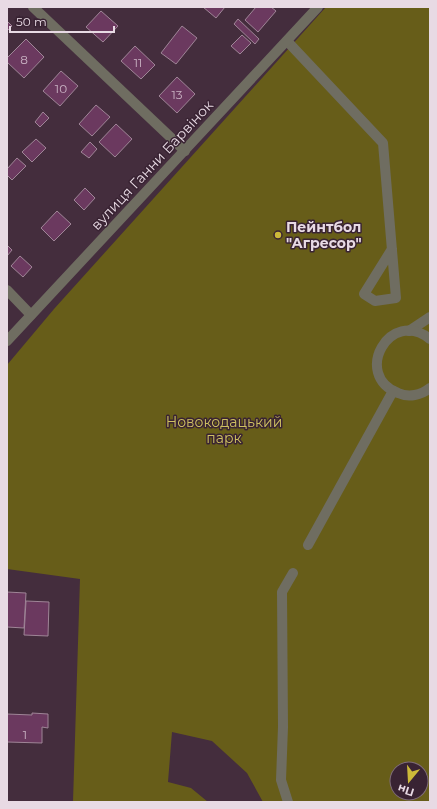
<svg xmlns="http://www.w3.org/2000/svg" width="437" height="809" viewBox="0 0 437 809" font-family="Montserrat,sans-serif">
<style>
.green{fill:#675d19;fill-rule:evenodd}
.building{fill:#6b395f;stroke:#9f8597}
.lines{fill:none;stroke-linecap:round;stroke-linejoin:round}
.minor{stroke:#6f6d61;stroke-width:10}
.poi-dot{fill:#ccb939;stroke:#392333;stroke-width:1.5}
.labels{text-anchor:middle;stroke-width:3;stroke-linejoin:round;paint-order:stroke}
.number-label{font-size:12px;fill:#c9b2c3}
.street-label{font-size:14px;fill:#e8dae4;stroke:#392333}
.poi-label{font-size:14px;font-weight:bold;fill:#e8dae4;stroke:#392333;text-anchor:start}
.park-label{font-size:14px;fill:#cec061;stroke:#392333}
</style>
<rect width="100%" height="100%" fill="#442d3d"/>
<path class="green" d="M326,7H430V802H263L247,773L212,741L172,732L168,782L191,788L208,802H73L80,579L7,569V365L54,309ZM397,769H421V793H397Z"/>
<g class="building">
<path d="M203,7H225L216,18Z"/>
<path d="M256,7H271L276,11L258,32L245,20Z"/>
<path d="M101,11L118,26L103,42L86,27Z"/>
<path d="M238,19L259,39L255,44L234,24Z"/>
<path d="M7,21L12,26L7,31Z"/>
<path d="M182,26L197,38L176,64L161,53Z"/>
<path d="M242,35L251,43L240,54L231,46Z"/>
<path d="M26,39L44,57L24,78L7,62V58Z"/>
<path d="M135,46L155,65L141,79L121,61Z"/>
<path d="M61,71L78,86L60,106L43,91Z"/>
<path d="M177,77L195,94L177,113L159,96Z"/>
<path d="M96,105L110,117L92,136L79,124Z"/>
<path d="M43,112L49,118L40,127L35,122Z"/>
<path d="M116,124L132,139L115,157L99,142Z"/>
<path d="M36,139L46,148L32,162L22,152Z"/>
<path d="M90,142L97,149L89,158L81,152Z"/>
<path d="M17,158L26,166L12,180L7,175V169Z"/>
<path d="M85,188L95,198L84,210L74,200Z"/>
<path d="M57,211L71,224L54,241L41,228Z"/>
<path d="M7,245L12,250L7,256Z"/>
<path d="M20,256L32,267L23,277L11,266Z"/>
<path d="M7,592L26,593L24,628L7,627Z"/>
<path d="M26,601L49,602L48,636L24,635Z"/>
<path d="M32,713L48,714V728L42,727V743L7,742V714L32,715Z"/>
</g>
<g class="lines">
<g class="minor">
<path d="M33,7L185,151"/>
<path d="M287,41L383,143L396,298L375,301L364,294L392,249"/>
<path d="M7,290L31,315"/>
<path d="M409,331L430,317"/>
<path d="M430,339C390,307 352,375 398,393C409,398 421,395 430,388"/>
<path d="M7,341L318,7"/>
<path d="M308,545L393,391"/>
<path d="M288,802L281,780L283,727L282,592L293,573"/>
</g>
</g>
<circle class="poi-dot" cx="278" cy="235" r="4"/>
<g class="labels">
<g class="number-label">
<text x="24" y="64">8</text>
<text x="138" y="67">11</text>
<text x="61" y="93">10</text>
<text x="177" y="99">13</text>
<text x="25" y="739">1</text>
</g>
<g class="street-label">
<text transform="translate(152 165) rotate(-47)" y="5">вулиця Ганни Барвінок</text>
</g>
<g class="poi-label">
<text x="286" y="232">Пейнтбол<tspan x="286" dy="16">"Агресор"</tspan></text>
</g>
<g class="park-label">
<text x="224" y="427">Новокодацький<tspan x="224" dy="16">парк</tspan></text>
</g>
</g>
<rect width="437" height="809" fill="none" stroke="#e8dae4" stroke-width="16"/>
<g transform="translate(409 781) rotate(198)"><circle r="19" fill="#392333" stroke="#7f6c7a"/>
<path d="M0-3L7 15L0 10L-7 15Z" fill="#ccb939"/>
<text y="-6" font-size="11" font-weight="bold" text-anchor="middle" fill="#e8dae4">Пн</text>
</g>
<path d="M10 26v6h104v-6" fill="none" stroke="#e8dae4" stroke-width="2"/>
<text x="16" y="26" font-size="12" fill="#e8dae4" stroke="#392333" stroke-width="3" paint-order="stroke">50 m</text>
</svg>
